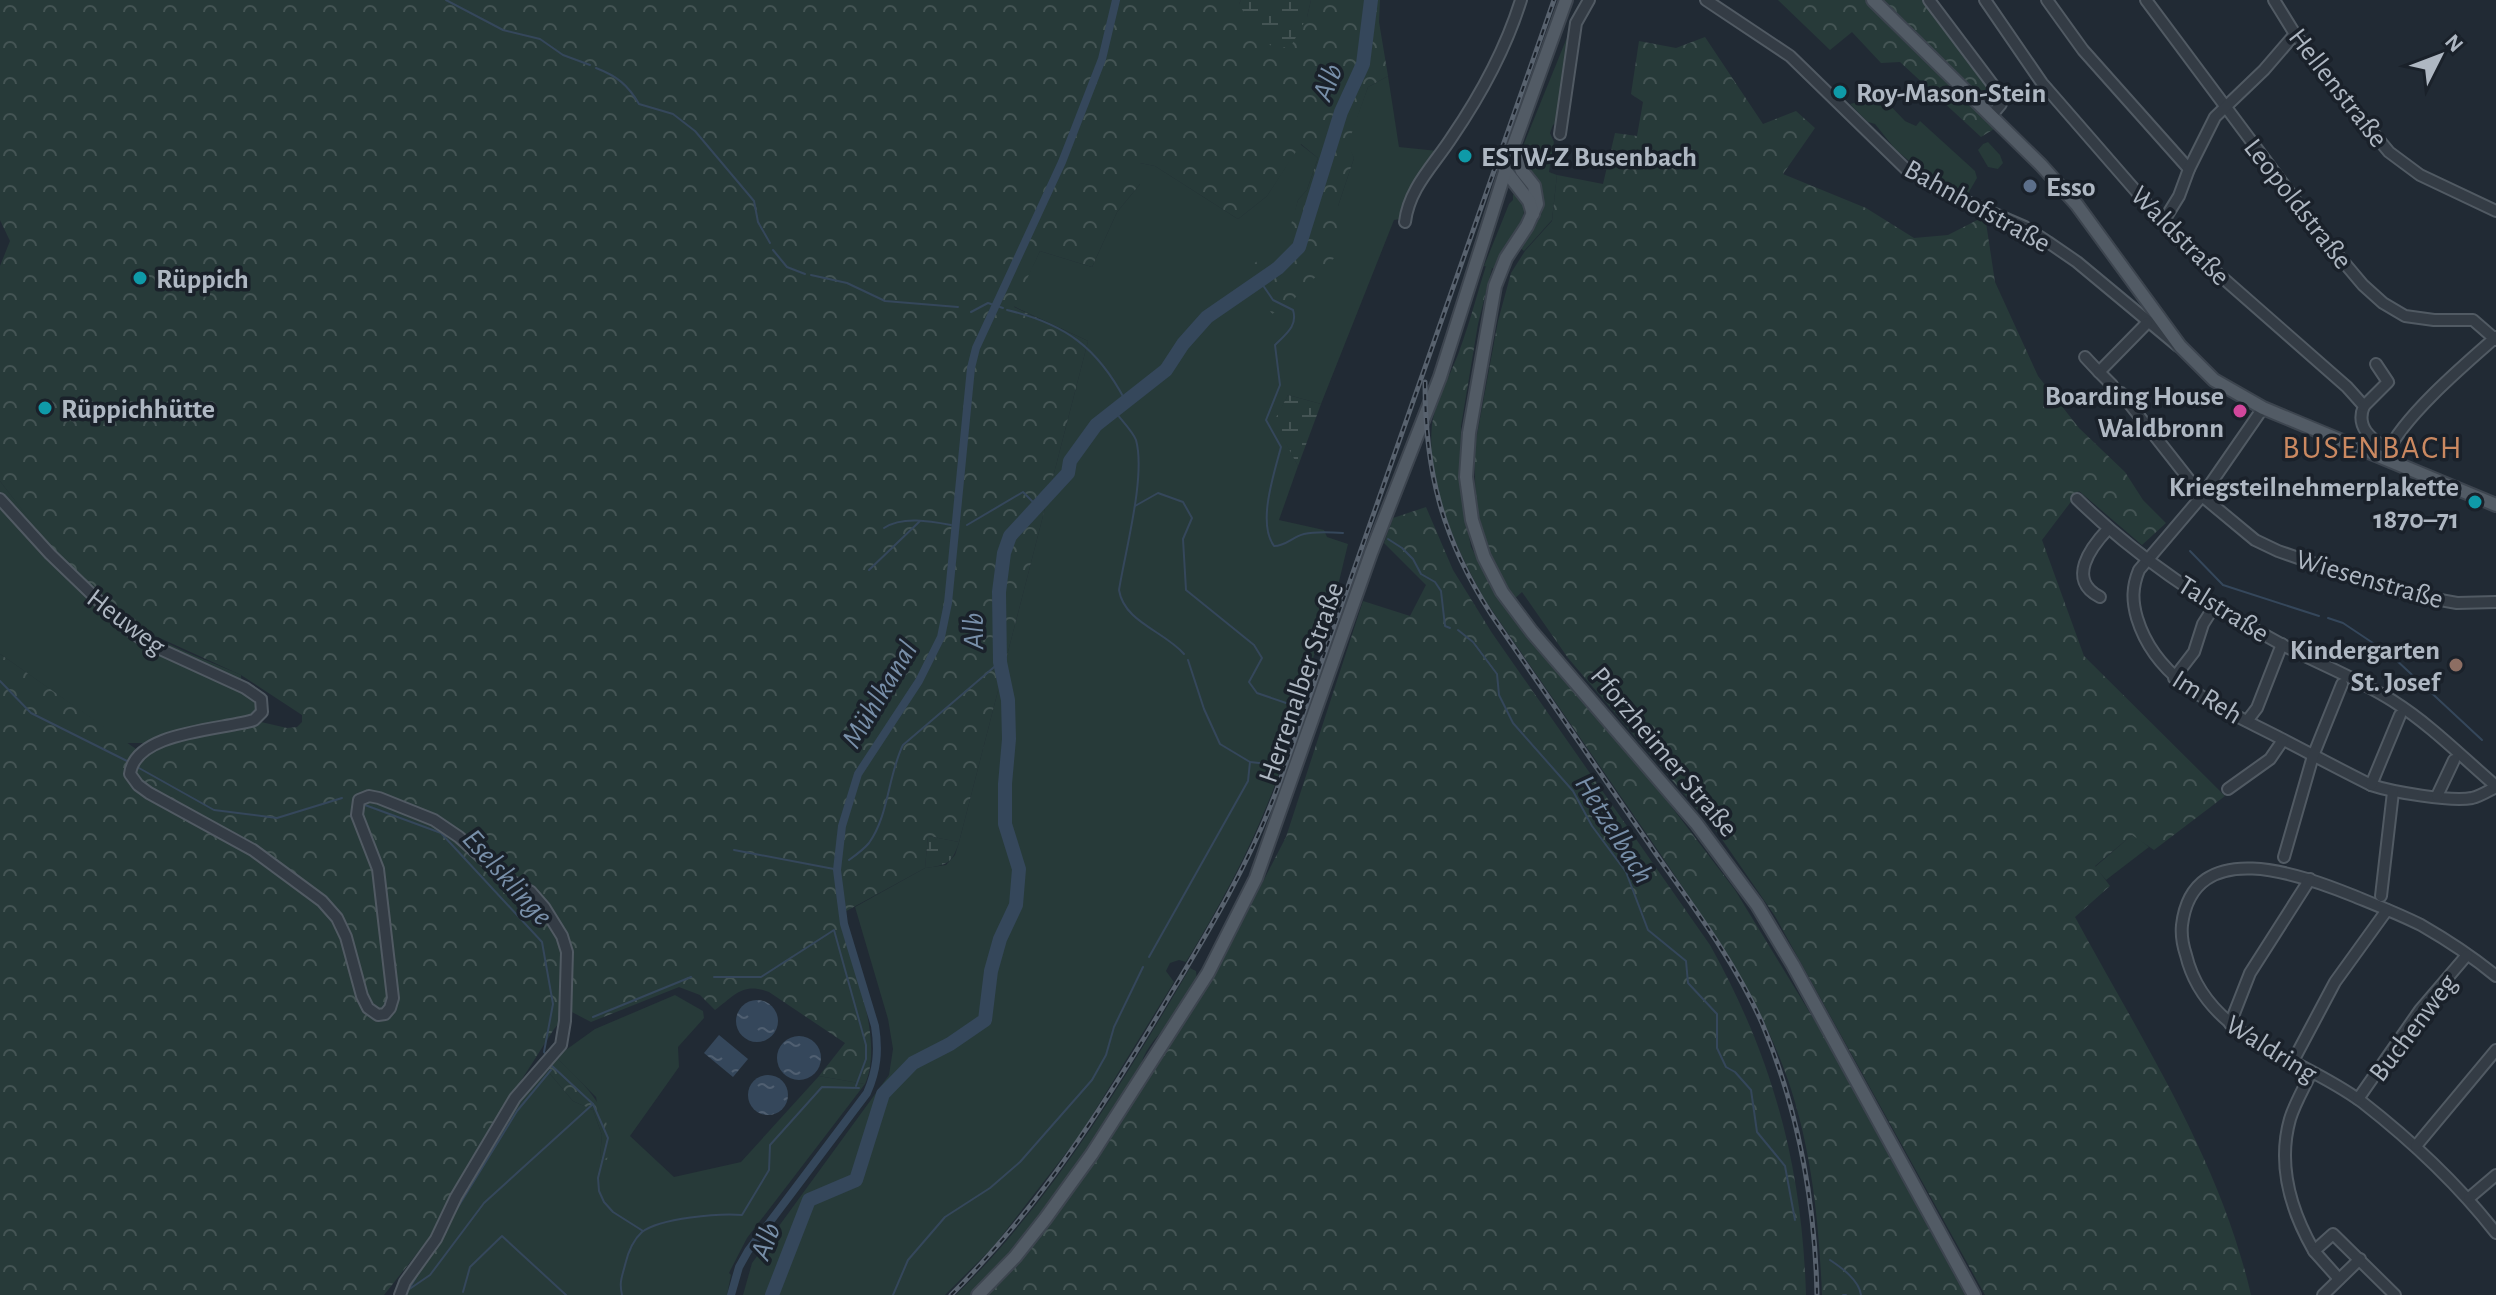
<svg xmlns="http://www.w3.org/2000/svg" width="2496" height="1295" viewBox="0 0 2496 1295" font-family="'Alegreya Sans',sans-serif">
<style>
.green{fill:#273a39}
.forest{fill:url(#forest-crowns)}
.wetland{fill:url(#wetland-marsh)}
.water{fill:url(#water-ripples)}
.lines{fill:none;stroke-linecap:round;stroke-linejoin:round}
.stream{stroke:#35475b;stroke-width:2}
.canal{stroke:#35475b;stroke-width:8}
.river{stroke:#35475b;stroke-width:14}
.minor-casing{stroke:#515a63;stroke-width:14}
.major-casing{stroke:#3d454f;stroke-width:16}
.minor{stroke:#343c45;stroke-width:10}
.major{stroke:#525b65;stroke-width:12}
.rail-casing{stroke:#58626e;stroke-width:5}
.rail{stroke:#1a212a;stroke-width:2;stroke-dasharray:6;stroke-linecap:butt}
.culture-dot{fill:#0f9aa8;stroke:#1a212a;stroke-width:3}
.service-dot{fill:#5c6f8a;stroke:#1a212a;stroke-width:3}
.hotel-dot{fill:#d1479c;stroke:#1a212a;stroke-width:3}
.education-dot{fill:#8d6e63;stroke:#1a212a;stroke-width:3}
.labels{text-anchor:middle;stroke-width:7;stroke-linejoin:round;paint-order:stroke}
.street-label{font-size:28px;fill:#aeb7c2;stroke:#1a212a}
.poi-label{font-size:28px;font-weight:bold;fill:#aeb7c2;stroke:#1a212a;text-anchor:start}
.water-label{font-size:30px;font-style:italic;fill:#788fa9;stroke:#1a212a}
.quarter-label{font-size:32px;letter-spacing:2px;fill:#cb8961;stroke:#1a212a}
</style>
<defs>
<pattern id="forest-crowns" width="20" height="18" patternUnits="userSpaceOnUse" patternTransform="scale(2)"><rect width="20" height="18" fill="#273a39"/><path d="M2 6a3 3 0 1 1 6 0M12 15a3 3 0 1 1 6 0" fill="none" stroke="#445454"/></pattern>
<pattern id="wetland-marsh" width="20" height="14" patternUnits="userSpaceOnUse" patternTransform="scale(2)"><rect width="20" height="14" fill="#273a39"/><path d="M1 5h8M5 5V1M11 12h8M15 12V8" fill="none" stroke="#445454"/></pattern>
<pattern id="water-ripples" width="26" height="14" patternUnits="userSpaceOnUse" patternTransform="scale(2)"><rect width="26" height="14" fill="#35475b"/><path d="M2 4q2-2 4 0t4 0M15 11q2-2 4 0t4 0" fill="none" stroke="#505f71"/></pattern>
</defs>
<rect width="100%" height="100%" fill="#212a34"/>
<g class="green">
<path d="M1570,30L1561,118L1553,125L1550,133L1554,142L1549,172L1557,175L1552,220L1524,251L1518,246C1546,214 1556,200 1523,164L1525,157L1523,146Z"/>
<path d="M1388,76L1399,147L1438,151L1408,195L1400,219L1394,220L1321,404L1288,395L1275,421L1298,466L1279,520L1324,530L1327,537L1348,544L1337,590L1310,667L1305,665L1290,710L1294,711L1275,763V770L1279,774C1255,841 1223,901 1186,962L1179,960L1170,963L1166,971L1174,982L1080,1135L994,1246L945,1295H743L752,1263L889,1075L893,1049L888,1019L855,907L925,868L946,865L955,855L959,842L1088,341L1013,306L1040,251L1092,267L1117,212L1140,184V163L1155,166L1238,219L1267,196L1300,144L1318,158L1307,190L1298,200L1271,314L1338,206L1354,158L1347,144L1368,87Z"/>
<path d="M1881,96L1905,121L1916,126L1920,121L1975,171L1977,178L1966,197L1914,165L1895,149L1875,124L1868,122L1850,104Z"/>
<path d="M1988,142L2000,155L2003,163L1998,169L1988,167L1978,150L1983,144Z"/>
<path d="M1513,194C1543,203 1504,251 1495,269L1484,266L1509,204L1513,200Z"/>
<path d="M0,481C43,536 89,598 151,634C179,651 212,662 241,675L242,690L257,700L258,714L146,743H126L0,654Z"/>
<path d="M2133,834L2149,847L2106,880L2095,867Z"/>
<path d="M1190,968L1196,971L1197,980C1188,994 1180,1012 1169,1024C1155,1038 1143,1051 1139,1072C1088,1150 1038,1229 971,1295H956C1053,1199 1121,1085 1190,968Z"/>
<path d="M675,995L703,1011L704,1018L678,1047L679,1067L630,1136L674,1177L741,1162L819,1076L865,1084L747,1238L729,1273L731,1275L727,1295H406L412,1281L521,1099L546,1069L573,1101L593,1110L602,1135L600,1158L607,1159L596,1097L556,1057L595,1029Z"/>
</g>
<g class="forest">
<path d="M0,0H1241L1239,4L1307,17L1311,0H1380L1379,22L1388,76L1368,87L1348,144L1354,158L1338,206L1349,221L1339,253L1290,303L1272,314L1244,270L1286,242L1298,200L1307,190L1318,158L1301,144L1267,196L1238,219L1155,166L1140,163V184L1117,212L1092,267L1040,251L1014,307L1088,341L959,842L928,836L925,868L839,915C851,963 885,1039 865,1084L819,1076L845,1043L769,992C743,982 735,995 715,1010L700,995L679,987L591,1022L570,1011L554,1029L467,1165L434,1232L384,1295H0V654L146,756L167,745L261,722L287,728L297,727L302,722V715L241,675L151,634L112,605L53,550L0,481V266L10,241L0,220Z"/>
<path d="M1778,0H1922L1996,100L1982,116L1994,129L1981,137L1900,62L1881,63L1852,32L1830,50Z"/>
<path d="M1705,37L1763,124L1796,111L1815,128L1783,174L1866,208L1914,238L1948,235L1985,216L1995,282L2038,376L2079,428L2125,472L2143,500L2166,523L2142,545L2079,491L2042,540L2084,656L2225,796L2154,850L2132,835L2095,866L2110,886L2075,917C2141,1039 2220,1159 2251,1295H1985L1775,916L1719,835L1568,658L1522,592L1514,599L1490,557L1476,505L1474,451L1498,321L1511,273L1525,251L1552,221L1557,175L1603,184L1615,133L1637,136L1643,102L1631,94L1639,41L1676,48Z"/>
<path d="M1486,266L1492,268L1478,324L1461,426L1460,489L1471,547L1499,599L1658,789L1735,890L1818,1026L1965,1295H1822C1819,1223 1812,1150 1788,1080C1759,996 1707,923 1657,849C1600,766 1542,683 1485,600C1456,548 1426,486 1432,425C1435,402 1452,372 1460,349C1470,322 1477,294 1486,266Z"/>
<path d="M1426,507L1453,570L1492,633L1710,945C1773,1058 1802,1165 1806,1295H986L1021,1260L1076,1184L1214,976L1286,837L1363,601L1410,616L1426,585L1384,543L1393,518Z"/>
<path d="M556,1057C587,1088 617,1111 607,1160L600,1158L602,1135L593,1110L573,1101L546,1069Z"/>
<path d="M445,1227L452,1245L429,1275L415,1284L412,1281Z"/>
</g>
<g class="wetland">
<path d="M1241,0H1311L1307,17L1291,46L1275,49L1255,32L1239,4Z"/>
<path d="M1288,395L1321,404L1298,466L1274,421Z"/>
<path d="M928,836L959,842C952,864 947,865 925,868Z"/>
</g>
<g class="water">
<circle cx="757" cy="1021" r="21"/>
<path d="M719,1035L748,1059L733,1077L704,1053Z"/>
<circle cx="799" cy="1058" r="22"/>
<circle cx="768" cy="1095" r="20"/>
</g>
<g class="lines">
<g class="stream">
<path d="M446,0L503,30L540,39L563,55L590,65"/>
<path d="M596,68C617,76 628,85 639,104L673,114L695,131L754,201L758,222L770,243"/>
<path d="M773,250L787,267L805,274"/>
<path d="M811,275L847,283L885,301L958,307"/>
<path d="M1260,281L1273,300L1293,310C1298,326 1286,334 1275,345L1280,385L1266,420L1281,447C1274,474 1257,523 1274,546C1286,546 1292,537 1304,534C1317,531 1330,532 1343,533"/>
<path d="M1007,310C1065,324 1097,347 1125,400"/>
<path d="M971,312L988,303L1003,308"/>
<path d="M1114,410C1120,419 1132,430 1136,440C1146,476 1125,552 1119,590C1124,622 1164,631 1184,654"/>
<path d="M1135,506L1158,493L1183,502L1192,518L1183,539L1186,590L1254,645L1262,658L1249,682L1257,693L1289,704"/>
<path d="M967,525L1023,492L1037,506"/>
<path d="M884,528C902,516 930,521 951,525"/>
<path d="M1388,539L1402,548L1413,559L1421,574L1435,582L1441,591L1445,626L1450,628"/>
<path d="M2190,551L2223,585L2319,616"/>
<path d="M869,570L920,521"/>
<path d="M2328,618L2343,623L2388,653"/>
<path d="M1458,630L1473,642L1497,674L1499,695L1513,723L1573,791L1592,826L1626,872L1648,930L1686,961L1688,983L1717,1014V1048L1726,1067L1735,1072L1751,1090L1757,1132L1785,1166L1795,1220"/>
<path d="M2394,658L2482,740"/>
<path d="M0,681L31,713L129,762"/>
<path d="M1250,762L1268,764"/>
<path d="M139,768L214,810L277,818L342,798"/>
<path d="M365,805L441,833L542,942L553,1004L544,1052L546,1055"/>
<path d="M734,850L834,869"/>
<path d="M849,860C856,855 864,849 869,843C889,815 888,775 903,745L1000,662"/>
<path d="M1149,957L1248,781L1250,762L1220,744L1204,709L1188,660"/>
<path d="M714,977H761L834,930L866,1045V1059L856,1086"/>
<path d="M593,1017L691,977"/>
<path d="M551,1065L593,1104L608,1138L598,1178L599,1191L604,1202L613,1212L643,1231"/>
<path d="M450,1220L517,1111L551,1070"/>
<path d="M1830,1260C1842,1268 1859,1280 1861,1295"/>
<path d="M409,1289L422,1267"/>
<path d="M408,1290L430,1275L484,1203L593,1104"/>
<path d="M463,1292L470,1267L502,1236L566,1295"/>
<path d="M622,1295C619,1282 622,1277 625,1265C628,1252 632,1241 642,1232C660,1218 720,1213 742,1215L769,1170L770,1145L822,1087L859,1088"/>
<path d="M893,1295L908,1260L945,1217L990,1188L1020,1162L1092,1080L1106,1055L1114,1027L1143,967"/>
<path d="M1843,1295H1846"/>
</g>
<path class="canal" d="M731,1295L739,1267L748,1251L867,1093C877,1070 879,1051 875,1026L844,924L837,870L842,826L858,774L919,681L941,637L948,603L971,368L976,348L1062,162L1102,59L1116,0"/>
<path class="river" d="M772,1295L809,1200L856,1180L883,1094L913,1063L950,1044L985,1020L991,971L1000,939L1016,905L1019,869L1005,824V784L1009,739L1008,700L1000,662L999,592L1004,553L1010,536L1068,473L1070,461L1096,425L1166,370L1183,344L1207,317L1278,268L1299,247L1341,112L1363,64L1371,0"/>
<g class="minor-casing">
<g id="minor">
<path d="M1706,0L1790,56L1907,170L1937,189L2025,227L2048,242L2077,262L2178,346"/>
<path d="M1929,0L1999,93L2001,104L1991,116"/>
<path d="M1985,0L2042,83L2175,236L2347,387L2364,406C2355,427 2371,439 2388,450"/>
<path d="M2047,0L2083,50L2189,169"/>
<path d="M2146,0L2325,240L2363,285L2383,303L2405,316L2434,320H2473L2496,340"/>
<path d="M2274,0L2295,34L2331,82L2389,152L2420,175L2496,211"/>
<path d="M1560,134L1576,23L1589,0"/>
<path d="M1405,222C1409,188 1434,165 1452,137C1480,96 1506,48 1521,0"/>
<path d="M2163,222L2179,196L2189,169L2215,117L2264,70L2295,34"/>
<path d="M2085,357L2099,372L2147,323"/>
<path d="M2099,372L2112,385"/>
<path d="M2121,393L2202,496L2255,540L2278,551L2376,585L2418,596L2457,603L2496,602"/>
<path d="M2364,406L2388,382L2376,364"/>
<path d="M2263,408L2202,496L2139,570C2132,587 2132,601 2137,618C2157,684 2222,708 2278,737C2309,753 2339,769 2371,785C2392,792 2451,802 2472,798C2481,796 2488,791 2496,787"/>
<path d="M2387,453C2404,416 2464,365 2496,337"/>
<path d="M0,499L50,554L129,630L149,644L245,688L261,699L262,712L254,720C222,730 135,731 130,774L138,785L149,793L253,850L322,901L337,918L346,937L362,996L368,1008L378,1015L385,1014L390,1008L393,998L378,869L357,815L359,800L369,796L379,798L434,820L459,837L502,876L531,892L544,907L562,936L567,952L565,1021L561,1045L515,1098L456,1197L436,1239L405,1282L400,1295"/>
<path d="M2077,499C2135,556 2207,604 2279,643C2317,663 2357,678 2393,701C2431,725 2462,757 2496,786"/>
<path d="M2100,597C2066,580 2091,547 2108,529"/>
<path d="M2174,678L2194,652L2203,624L2215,605"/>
<path d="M2247,721L2257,708L2282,644"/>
<path d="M2371,785L2400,715"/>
<path d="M2228,789L2270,759L2283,740"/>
<path d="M2437,796L2454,760"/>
<path d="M2284,857L2313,756L2342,684"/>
<path d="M2381,896L2393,792"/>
<path d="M2496,976C2473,957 2447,940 2421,925C2399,914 2376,905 2354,896C2302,875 2193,834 2182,925C2181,935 2183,946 2186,955C2206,1039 2301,1056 2362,1102C2412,1141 2457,1183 2496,1233"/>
<path d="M2230,1024L2250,973L2310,879"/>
<path d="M2292,1063L2335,982L2387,910"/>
<path d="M2311,1073C2304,1088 2295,1103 2290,1119C2277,1165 2291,1211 2314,1251L2333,1234L2395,1295"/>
<path d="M2358,1099L2420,1010L2467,955"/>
<path d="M2416,1146L2496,1050"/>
<path d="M2469,1198L2496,1175"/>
<path d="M2314,1251L2339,1279"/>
<path d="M2323,1295L2360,1259"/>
</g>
</g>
<g class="major-casing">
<g id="major">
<path d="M1873,0L2041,165L2077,205L2180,346L2214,380L2263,408L2496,505"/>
<path d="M1513,148L1522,171L1534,186L1537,204L1527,226L1506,258L1495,286L1469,433L1466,477L1472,520L1484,557L1502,592L1532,632L1696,823L1757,905L1793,965L1974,1295"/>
<path d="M1505,170L1529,201L1533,214"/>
<path d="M978,1295L1015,1257L1045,1219L1092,1154L1208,973L1256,878L1371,553L1440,377L1513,147L1566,0"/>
</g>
</g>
<use href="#minor" class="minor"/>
<use href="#major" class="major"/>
<g class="rail-casing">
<g id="rail">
<path d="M1425,382C1425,472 1442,538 1491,614C1546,694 1601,774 1656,854C1694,908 1735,962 1762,1023C1798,1109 1815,1202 1817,1295"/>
<path d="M951,1295C1039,1208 1104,1106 1167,1000C1208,932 1249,865 1277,789L1554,0"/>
</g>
</g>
<use href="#rail" class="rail"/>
</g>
<g class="culture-dot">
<circle cx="1840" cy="92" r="8"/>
<circle cx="1465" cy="156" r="8"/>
<circle cx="140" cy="278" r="8"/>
<circle cx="45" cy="408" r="8"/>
<circle cx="2475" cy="502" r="8"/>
</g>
<circle class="service-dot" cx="2030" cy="186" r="8"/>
<circle class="hotel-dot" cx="2240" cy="411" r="8"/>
<circle class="education-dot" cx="2456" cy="665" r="8"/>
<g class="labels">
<g class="street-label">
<text transform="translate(2339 87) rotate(52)" y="10">Hellenstraße</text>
<text transform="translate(2299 203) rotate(52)" y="10">Leopoldstraße</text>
<text transform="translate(1978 205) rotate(29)" y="10">Bahnhofstraße</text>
<text transform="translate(2181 235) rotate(45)" y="10">Waldstraße</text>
<text transform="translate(2370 578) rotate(16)" y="10">Wiesenstraße</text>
<text transform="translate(2224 608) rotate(32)" y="10">Talstraße</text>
<text transform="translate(127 621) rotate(37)" y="10">Heuweg</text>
<text transform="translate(1300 682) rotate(-71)" y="10">Herrenalber Straße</text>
<text transform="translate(2208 696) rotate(32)" y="10">Im Reh</text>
<text transform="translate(1665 751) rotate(50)" y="10">Pforzheimer Straße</text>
<text transform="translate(2412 1027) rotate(-53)" y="10">Buchenweg</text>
<text transform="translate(2272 1048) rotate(32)" y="10">Waldring</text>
</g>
<g class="poi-label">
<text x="1856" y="102">Roy-Mason-Stein</text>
<text x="1481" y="166">ESTW-Z Busenbach</text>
<text x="2046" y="196">Esso</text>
<text x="156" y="288">Rüppich</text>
<text x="2224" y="405" text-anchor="end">Boarding House<tspan x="2224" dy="32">Waldbronn</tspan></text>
<text x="61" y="418">Rüppichhütte</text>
<text x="2459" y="496" text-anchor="end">Kriegsteilnehmerplakette<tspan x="2459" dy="32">1870–71</tspan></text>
<text x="2440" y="659" text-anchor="end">Kindergarten<tspan x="2440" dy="32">St. Josef</tspan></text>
</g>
<g class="water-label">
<text transform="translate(1327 82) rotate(-68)" y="10">Alb</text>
<text transform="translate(973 631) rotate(-91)" y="10">Alb</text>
<text transform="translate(879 694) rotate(-59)" y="10">Mühlkanal</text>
<text transform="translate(1615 829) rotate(58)" y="10">Hetzelbach</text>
<text transform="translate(508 877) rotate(48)" y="10">Eselsklinge</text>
<text transform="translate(765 1241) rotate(-69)" y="10">Alb</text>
</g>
<g class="quarter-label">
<text x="2373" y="458">BUSENBACH</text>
</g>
</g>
<g transform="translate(2440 56) rotate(48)" stroke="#1a212a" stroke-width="6" paint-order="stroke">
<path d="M0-6L14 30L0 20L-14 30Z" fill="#aeb7c2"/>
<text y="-12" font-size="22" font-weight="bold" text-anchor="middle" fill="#aeb7c2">N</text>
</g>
</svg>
